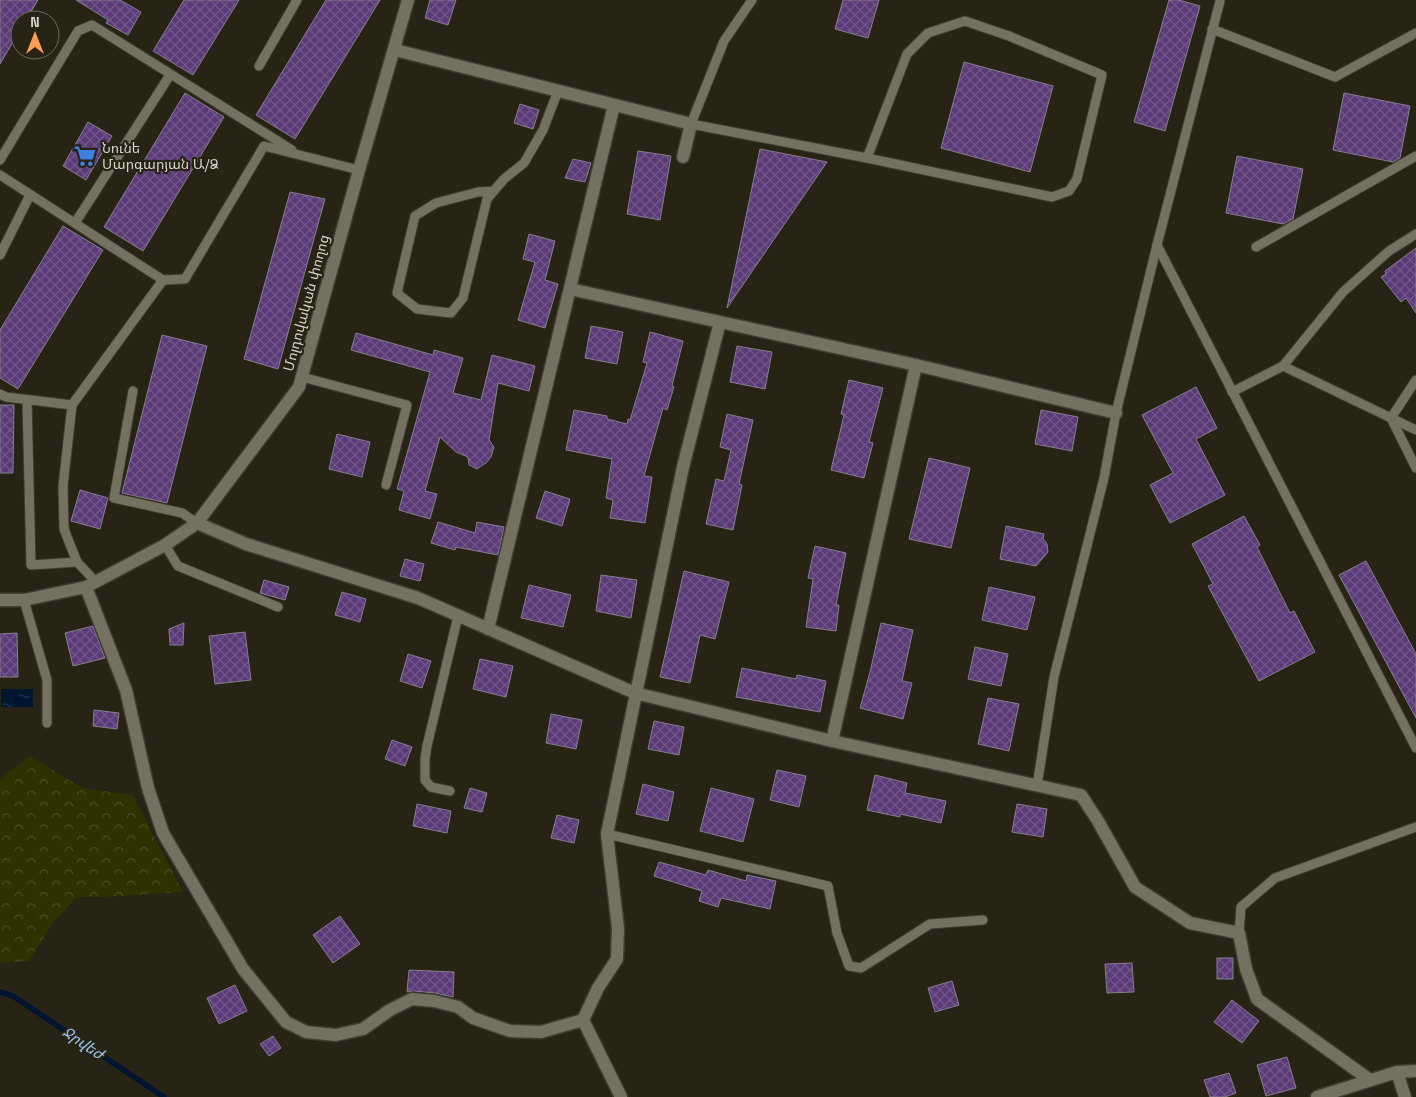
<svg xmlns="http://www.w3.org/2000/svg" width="1416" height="1097" viewBox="0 0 1416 1097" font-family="'Space Grotesk','Noto Sans Armenian',sans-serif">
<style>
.forest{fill:url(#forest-crowns)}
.water{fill:url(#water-ripples)}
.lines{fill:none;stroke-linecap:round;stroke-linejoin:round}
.stream{stroke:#00152f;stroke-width:5.5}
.building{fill:url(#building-cross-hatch);stroke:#867e8e}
.lane-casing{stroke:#3f3c32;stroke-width:11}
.street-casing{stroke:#3f3c32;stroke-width:15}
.secondary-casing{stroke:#3f3c32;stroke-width:15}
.lane{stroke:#757160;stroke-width:9}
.street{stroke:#757160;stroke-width:12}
.secondary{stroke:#757160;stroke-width:12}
.labels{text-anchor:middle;stroke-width:4.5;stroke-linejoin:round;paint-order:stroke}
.poi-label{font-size:14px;fill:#d5d2c9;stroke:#272315;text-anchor:start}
.street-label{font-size:14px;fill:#d5d2c9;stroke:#272315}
.water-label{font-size:15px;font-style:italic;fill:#98c4f2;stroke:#272315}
</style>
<defs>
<pattern id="forest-crowns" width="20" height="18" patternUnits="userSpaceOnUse" patternTransform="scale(1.25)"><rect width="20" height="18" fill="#2e3100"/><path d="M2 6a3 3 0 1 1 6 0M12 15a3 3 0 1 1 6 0" fill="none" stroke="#4b4e24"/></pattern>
<pattern id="water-ripples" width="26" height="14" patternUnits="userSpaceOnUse" patternTransform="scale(1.25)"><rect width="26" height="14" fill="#00152f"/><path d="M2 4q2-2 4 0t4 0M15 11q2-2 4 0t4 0" fill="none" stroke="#24364c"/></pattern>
<pattern id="building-cross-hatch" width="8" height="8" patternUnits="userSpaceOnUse" patternTransform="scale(1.25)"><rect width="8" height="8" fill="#5b3a78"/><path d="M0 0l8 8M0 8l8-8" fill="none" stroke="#72568a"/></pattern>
</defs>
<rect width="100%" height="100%" fill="#272315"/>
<path class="forest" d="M30,756L82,788L133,795L183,892L107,897H77L53,923L29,961L0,963V779Z"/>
<rect class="water" x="1" y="689" width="32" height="18"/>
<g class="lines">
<path class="stream" d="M0,992L13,996L164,1097"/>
</g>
<g class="building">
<path d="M0,0H38L26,20H20V30L0,64Z"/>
<path d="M76,0H120L141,12L128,35L106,23L108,20Z"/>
<path d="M184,0H239L193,75L153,51Z"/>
<path d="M326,0H380L295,139L256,115Z"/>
<path d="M430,0H456L448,25L425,18Z"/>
<path d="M843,0H879L868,38L835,29Z"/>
<path d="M1169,0H1179L1200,6L1165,131L1134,122Z"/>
<path d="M964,62L1053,86L1030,172L941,148Z"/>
<path d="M185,93L224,117L143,251L104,227Z"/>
<path d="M1344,93L1410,106L1400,158L1393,162L1333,150Z"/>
<path d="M520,104L539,110L533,129L514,123Z"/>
<path d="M88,122L112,136L86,180L63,166Z"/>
<path d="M760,149L827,162L727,308Z"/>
<path d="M638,151L671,156L660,220L627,214Z"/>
<path d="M1237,156L1303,169L1293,219L1283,224L1226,213Z"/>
<path d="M573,159L591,163L585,182L565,178Z"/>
<path d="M290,192L325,199L278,369L244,359Z"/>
<path d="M63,226L103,250L18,389L0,378V330Z"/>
<path d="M529,234L555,241L545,280L558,284L545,328L518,320L535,262L523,259Z"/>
<path d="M1416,248V313L1406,298L1401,302L1381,277L1386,274L1385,271Z"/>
<path d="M591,326L623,332L617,364L585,358Z"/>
<path d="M650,332L683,341L672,386L674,387L667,410L663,408L644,476L652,477L645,523L610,518L613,500L606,498L612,459L566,450L574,410L607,416V419L627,424L628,419L630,420L647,363L643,362Z"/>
<path d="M356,333L433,355L434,350L463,358L453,393L481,400L492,355L535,366L529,391L498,383L489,440L494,447L491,457L486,463L477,469L469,465L468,457L456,452L440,437L425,491L437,494L430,519L399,510L404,491L397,489L430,372L351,350Z"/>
<path d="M162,335L207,346L167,503L122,493Z"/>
<path d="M737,346L772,352L765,389L730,382Z"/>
<path d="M849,380L883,388L869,442L873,443L864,478L831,470L844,415L841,414Z"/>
<path d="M1196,387L1217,428L1196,439L1225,495L1170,523L1150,485L1173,473L1142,415Z"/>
<path d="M0,405H14L13,473H0Z"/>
<path d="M1041,410L1078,417L1072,451L1035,444Z"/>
<path d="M727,414L753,420L739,484L742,485L733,530L706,524L716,479L724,481L731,450L720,447Z"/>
<path d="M337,434L370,442L362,477L329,469Z"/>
<path d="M929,458L970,468L951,548L909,539Z"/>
<path d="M80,490L108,498L100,529L71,521Z"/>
<path d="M545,491L570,499L562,526L536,518Z"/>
<path d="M1244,516L1260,545L1257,547L1290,613L1294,611L1315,652L1259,681L1208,586L1213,584L1192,544Z"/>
<path d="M438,522L475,533L477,522L504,527L498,555L456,547L455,550L431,543Z"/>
<path d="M1006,526L1044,534L1043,539L1047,544L1048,552L1036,566L1000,559Z"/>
<path d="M815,546L846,553L836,605H839L836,631L806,627L813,579L808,578Z"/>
<path d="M405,559L424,564L420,581L400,576Z"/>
<path d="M1366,561L1416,654V718L1339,575Z"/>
<path d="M684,571L729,582L715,639L700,635L690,683L660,677Z"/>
<path d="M601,575L637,580L631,618L596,611Z"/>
<path d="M264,580L289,587L285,600L260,593Z"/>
<path d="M529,585L571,595L563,627L521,618Z"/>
<path d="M989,587L1035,597L1027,630L982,620Z"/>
<path d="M342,592L366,599L360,622L335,615Z"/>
<path d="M184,623L183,645H170L169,629Z"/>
<path d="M881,623L913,630L902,681L912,683L903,719L860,708L870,672Z"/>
<path d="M93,626L105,658L73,666L65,633Z"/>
<path d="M245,632L251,680L215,684L209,636Z"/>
<path d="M17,633L18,677H0V634Z"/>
<path d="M975,647L1008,654L1001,686L968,679Z"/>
<path d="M408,654L431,661L422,688L400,681Z"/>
<path d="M480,659L513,666L506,697L473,689Z"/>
<path d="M742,668L796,679L797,675L826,681L820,712L736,697Z"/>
<path d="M988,698L1019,704L1009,751L978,744Z"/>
<path d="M94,710L119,713L117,729L93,726Z"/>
<path d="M551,714L582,720L576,749L546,743Z"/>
<path d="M654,721L684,727L679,755L648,749Z"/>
<path d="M392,740L412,747L405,766L385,759Z"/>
<path d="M777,770L806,776L799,807L770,800Z"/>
<path d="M875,775L907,783L905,793L946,801L941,823L900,814V817L867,810Z"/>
<path d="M643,784L674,792L668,821L636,814Z"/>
<path d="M470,788L487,793L482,812L464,808Z"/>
<path d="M711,788L754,799L743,842L700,831Z"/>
<path d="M417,804L451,811L447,833L413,826Z"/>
<path d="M1017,804L1047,809L1043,837L1012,832Z"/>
<path d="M557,815L579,820L574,843L551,838Z"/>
<path d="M659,862L706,875L708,870L746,881L747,875L776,881L770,909L721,898L718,907L699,901L702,891L654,876Z"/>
<path d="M340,916L360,944L333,963L313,935Z"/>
<rect x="1217" y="958" width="16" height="21"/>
<path d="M1132,963L1134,992L1107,993L1105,964Z"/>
<path d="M409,970L454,972L453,997L435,993L413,991L407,992Z"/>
<path d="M952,981L959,1005L935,1012L928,988Z"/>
<path d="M235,985L247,1011L219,1024L207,998Z"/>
<path d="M1232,1000L1259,1021L1242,1043L1214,1022Z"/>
<path d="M273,1036L281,1048L269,1056L260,1044Z"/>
<path d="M1287,1057L1296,1088L1266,1096L1257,1065Z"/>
<path d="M1229,1073L1236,1093L1225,1097H1210L1204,1080Z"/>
</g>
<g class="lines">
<g class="lane-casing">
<g id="lane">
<path d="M752,0L724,41L691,124L867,158L1052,197L1069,191L1077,179L1102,75L1009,36L965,21L928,33L907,54L867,158"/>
<path d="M1212,29L1335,77L1416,33"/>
<path d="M259,66L297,0"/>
<path d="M0,160L78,31L92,25L292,150"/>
<path d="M0,175L163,280L185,279L264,146L359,170"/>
<path d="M494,191L478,192L436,203L415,216L397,293L417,309L451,313L463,298L487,199L504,179L524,163L543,130L558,91"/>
<path d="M75,223L170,75"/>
<path d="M1157,245L1416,748"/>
<path d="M1256,247L1416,156"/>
<path d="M0,255L30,195"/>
<path d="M1283,366L1343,292L1389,251L1416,234"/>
<path d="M302,377L407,405L386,485"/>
<path d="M1416,380L1391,418L1416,468"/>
<path d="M133,391L114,498L182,513L197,523"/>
<path d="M1232,392L1283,366L1416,430"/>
<path d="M0,394L6,397L72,405L63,486L64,529L77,562L96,582"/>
<path d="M27,400L31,565L77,562"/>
<path d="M72,405L163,280"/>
<path d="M165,545L178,566L278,607"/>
<path d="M24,600L47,680V723"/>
<path d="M1037,786L1054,677L1104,478L1116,413L1157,245L1220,1"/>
<path d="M450,791L431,787L425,780V759L427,746L458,616"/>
<path d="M607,834L828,886L837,933L849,966L861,968L930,924L983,920"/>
<path d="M1239,933L1241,907L1275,878L1416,827"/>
</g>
</g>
<g class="street-casing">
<g id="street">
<path d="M395,50L691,124L683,157"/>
<path d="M570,289L916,365L1116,413"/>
<path d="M197,523L246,544L418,598L635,693L832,741L1081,795L1098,821L1135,887L1190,923L1239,933L1246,969L1257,999L1370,1080"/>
<path d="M86,587L126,690L148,788L163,833L243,969L286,1022L306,1032L336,1035L363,1029L390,1010L412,999L434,1001L458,1007L473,1018L510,1031L541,1032L583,1020"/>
<path d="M488,629L614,105"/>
<path d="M832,741L916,365"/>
<path d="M583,1020L598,988L617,959L618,928L607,834L683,467L720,322"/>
<path d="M583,1020L621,1097"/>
<path d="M1397,1072L1405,1097"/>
<path d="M1317,1097L1397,1072L1416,1071"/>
</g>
</g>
<g class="secondary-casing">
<path id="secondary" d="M0,600H24L86,587L165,545L197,523L299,387L359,170L408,0"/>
</g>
<use href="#lane" class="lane"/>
<use href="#street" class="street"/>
<use href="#secondary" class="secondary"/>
</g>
<defs>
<g id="supermarket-bare" transform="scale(1.725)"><path d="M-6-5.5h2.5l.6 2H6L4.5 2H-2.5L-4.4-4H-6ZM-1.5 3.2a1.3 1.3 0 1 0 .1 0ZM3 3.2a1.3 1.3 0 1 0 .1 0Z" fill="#3f7fe0" stroke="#272315" stroke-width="2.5" paint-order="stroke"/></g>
</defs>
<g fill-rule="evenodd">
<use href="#supermarket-bare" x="85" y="156"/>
</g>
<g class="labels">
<g class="poi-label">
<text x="102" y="153">Նունե<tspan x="102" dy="16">Մարգարյան Ա/Ձ</tspan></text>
</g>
<g class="street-label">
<text transform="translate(306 303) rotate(-75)" y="5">Մոլդովական փողոց</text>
</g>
<g class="water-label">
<text transform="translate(83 1043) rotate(34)" y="5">Ջրվեժ</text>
</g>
</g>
<g transform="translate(35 35)"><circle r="24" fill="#272315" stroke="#6d695d"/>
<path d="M0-4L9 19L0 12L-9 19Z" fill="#fe9b58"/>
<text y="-8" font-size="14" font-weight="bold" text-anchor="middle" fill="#d5d2c9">N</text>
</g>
</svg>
